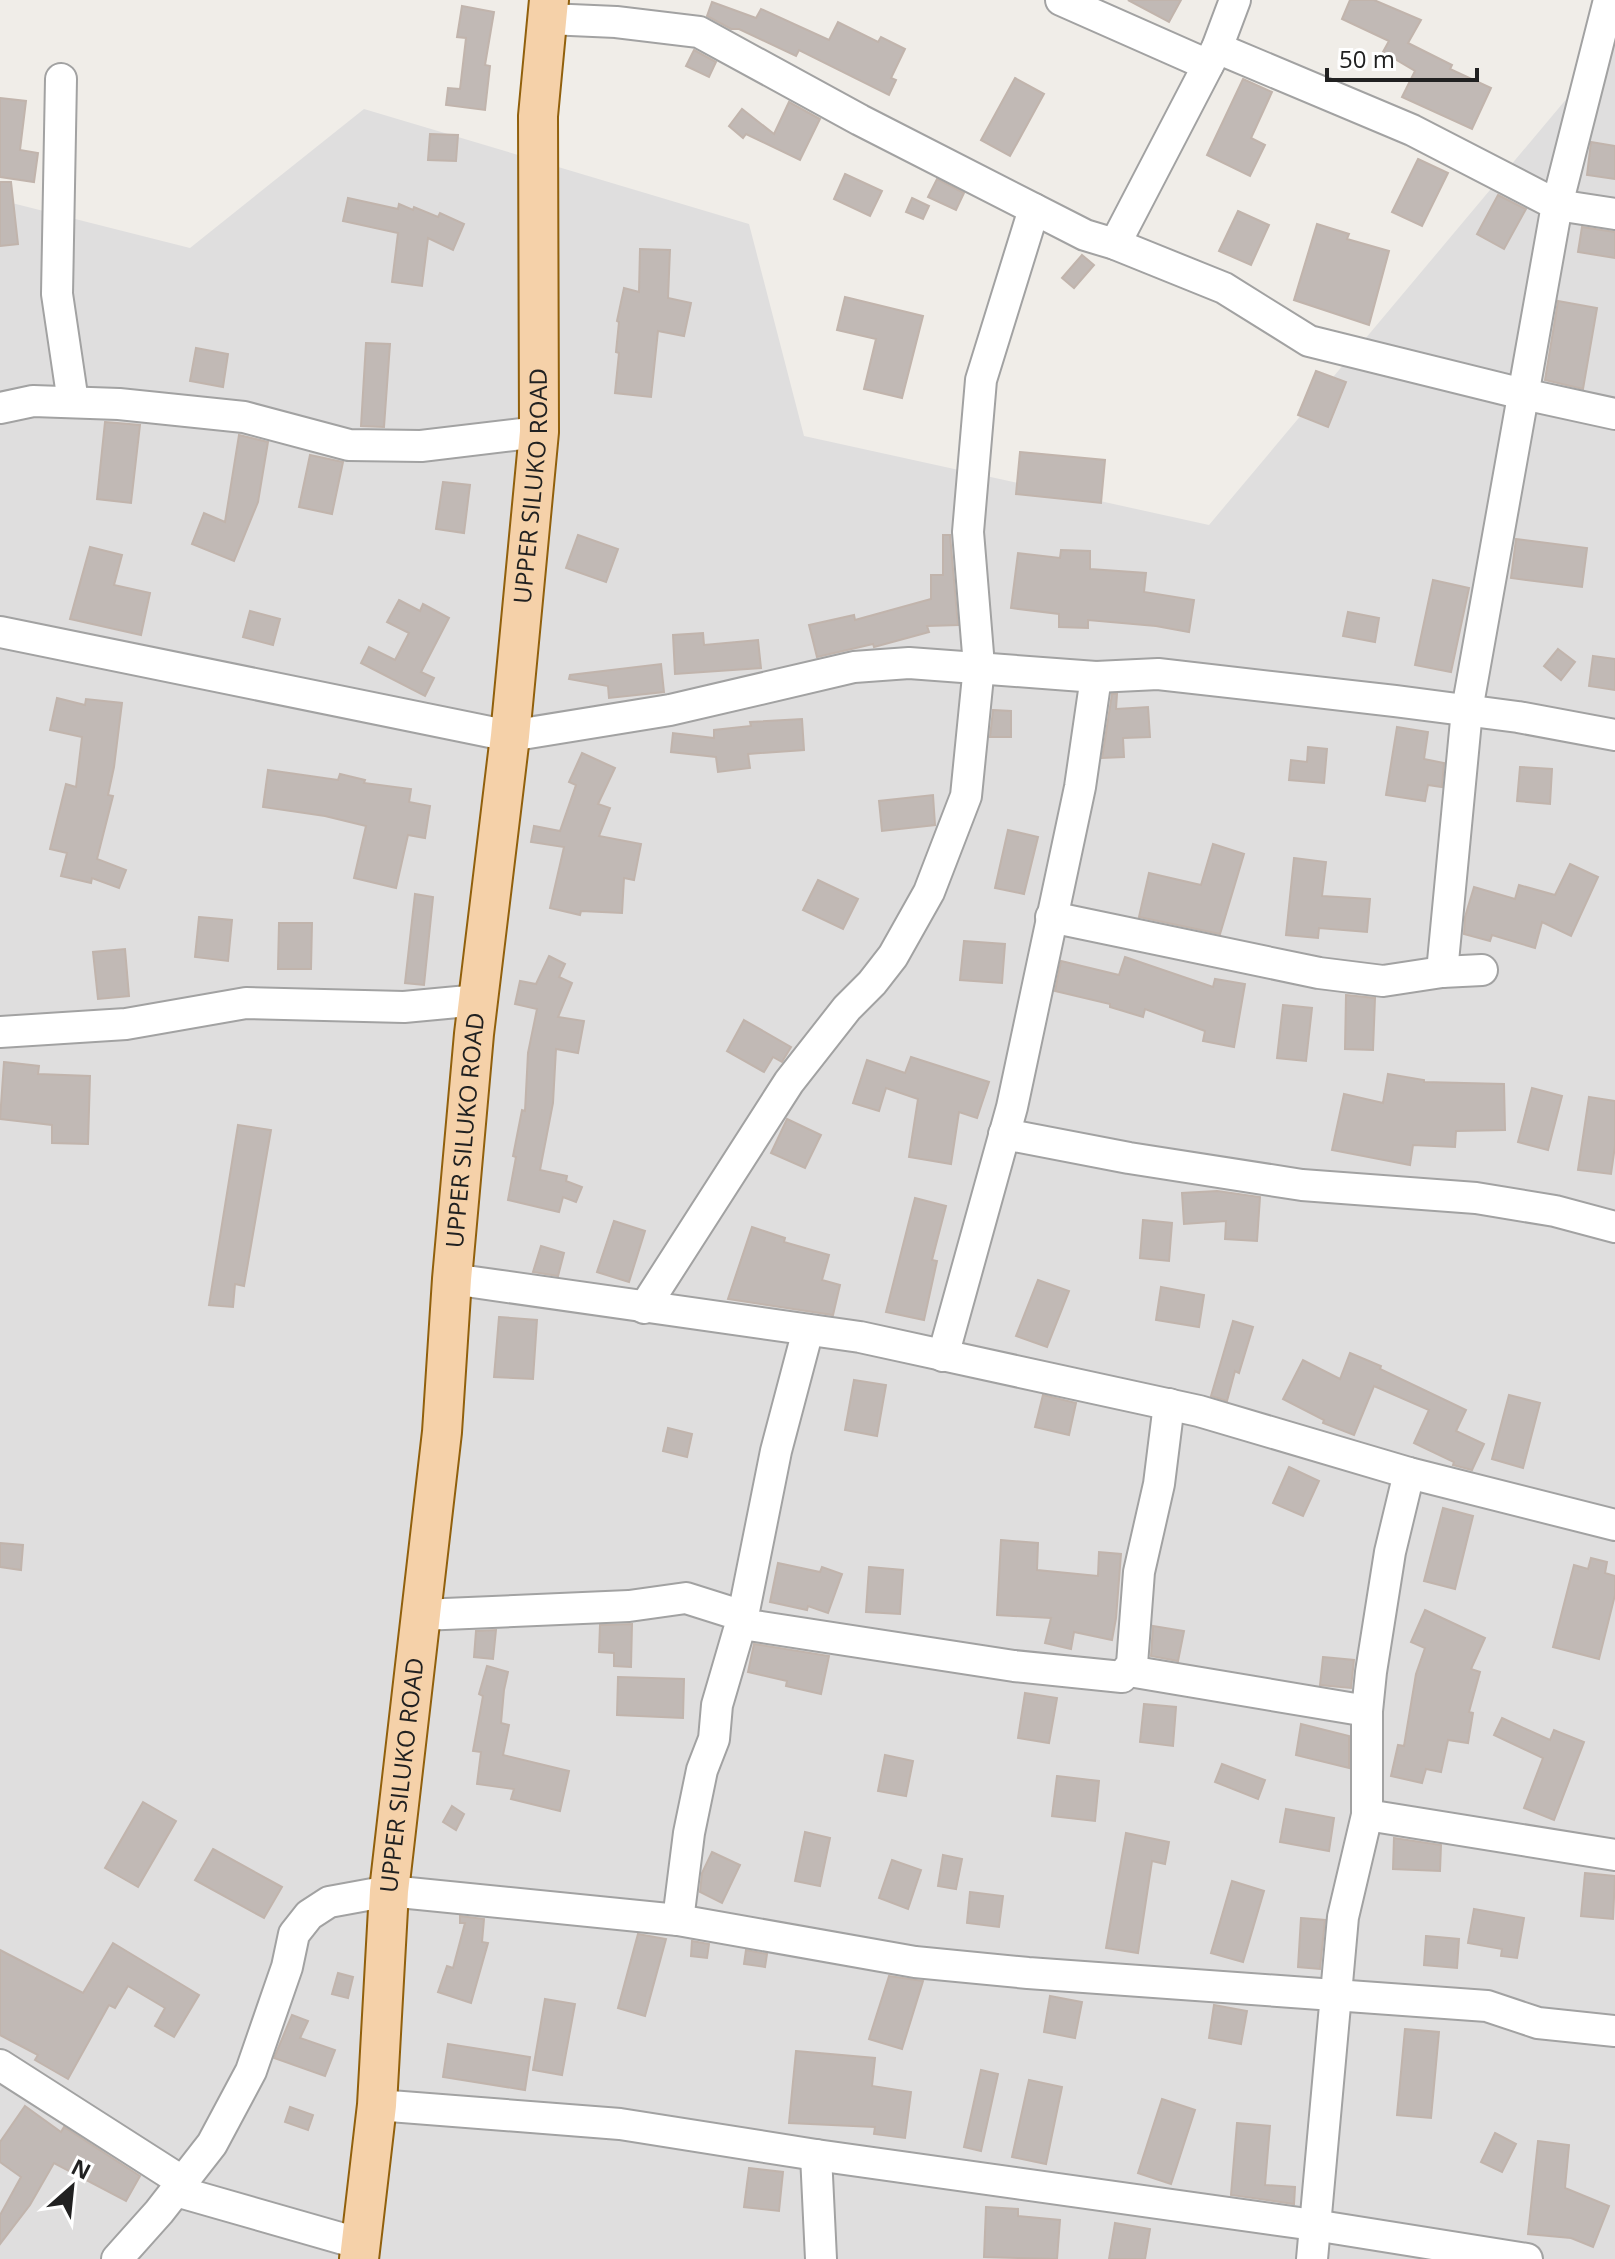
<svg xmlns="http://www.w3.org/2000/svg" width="1615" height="2259" viewBox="0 0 1615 2259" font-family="'Open Sans',sans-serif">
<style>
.residential{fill:#dfdede}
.building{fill:#c1b9b5;stroke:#c1b4ac;stroke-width:2}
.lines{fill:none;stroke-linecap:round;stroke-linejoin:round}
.minor-casing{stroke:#a2a2a2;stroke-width:34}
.major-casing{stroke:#91600c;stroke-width:42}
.minor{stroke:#fff;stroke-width:30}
.major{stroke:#f5d1a9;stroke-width:38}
.labels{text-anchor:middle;stroke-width:6;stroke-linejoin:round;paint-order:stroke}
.street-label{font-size:24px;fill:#212121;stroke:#fff}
</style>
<rect width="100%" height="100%" fill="#f0ede8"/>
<path class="residential" d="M1615,41V2259H0V200L190,248L364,109L749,224L804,436L1209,525Z"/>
<g class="building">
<path d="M1128,0H1181L1169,22Z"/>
<path d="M1350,0H1374L1421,20L1408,43L1452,65L1450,69L1491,88L1472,129L1402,97L1415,71L1383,52L1389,41L1342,19Z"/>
<path d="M712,2L756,18L761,9L829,40L838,22L878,42L881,37L905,49L891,78L896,80L889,95L799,50L796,56L739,29H731L707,16Z"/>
<path d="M462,6L494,12L485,65L490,66L485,110L446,105L448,88L460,89L466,38L457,37Z"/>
<path d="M694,50L716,62L709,77L686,66Z"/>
<path d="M1015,78L1044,94L1010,156L981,140Z"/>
<path d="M1243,79L1272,92L1251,138L1265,145L1250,176L1207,155Z"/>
<path d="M0,98L26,101L20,150L38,153L34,182L0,177Z"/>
<path d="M789,102L820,119L800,160L746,134L743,138L729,126L742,109L774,134Z"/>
<path d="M430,134L458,135L456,161L428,160Z"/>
<path d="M1591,142L1615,146V179L1587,175Z"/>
<path d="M1418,159L1448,173L1422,226L1392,212Z"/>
<path d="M845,174L882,191L870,216L834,199Z"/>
<path d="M937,179L964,193L956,210L928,197Z"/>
<path d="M0,182H11L18,244L0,246Z"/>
<path d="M1498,195L1526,209L1504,249L1477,234Z"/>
<path d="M348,198L398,209L399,204L413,210L414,207L438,217L440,213L464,224L453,250L428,238L422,286L392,282L398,233L343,221Z"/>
<path d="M912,198L929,206L923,219L906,212Z"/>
<path d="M1238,211L1269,225L1251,265L1219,251Z"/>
<path d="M1317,224L1349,234L1347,239L1389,251L1369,325L1294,300Z"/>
<path d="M1582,227L1615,232V258L1578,252Z"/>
<path d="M640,249L670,250L668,298L691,303L684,336L658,331L651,397L615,393L619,353L616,352L619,322L617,321L624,288L639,292Z"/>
<path d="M1082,255L1094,265L1074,288L1062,278Z"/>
<path d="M845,297L923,316L902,398L864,389L876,339L837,330Z"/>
<path d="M1558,301L1597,308L1583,389L1545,380Z"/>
<path d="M366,343L390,344L384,427L361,426Z"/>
<path d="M196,348L228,354L223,387L190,381Z"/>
<path d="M1316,371L1346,382L1328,427L1298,415Z"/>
<path d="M105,422L140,425L131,503L97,499Z"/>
<path d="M239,435L268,442L258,502L234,561L192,544L204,513L225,522Z"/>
<path d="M1020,452L1105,460L1101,503L1016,494Z"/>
<path d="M310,455L343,462L332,514L299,507Z"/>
<path d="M443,482L470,485L464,533L436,529Z"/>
<path d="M578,535L618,549L606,582L566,568Z"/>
<path d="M943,535H950L958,625L927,626L929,632L874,647L873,644L817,657L809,625L854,615L855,620L931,599V575H943Z"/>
<path d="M1516,539L1587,548L1582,587L1511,578Z"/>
<path d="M90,547L122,555L114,585L150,593L141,635L70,619Z"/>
<path d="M1061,550L1090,551V569L1146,573L1144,592L1194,600L1189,632L1156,626L1088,620V628L1059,627V614L1011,608L1018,553L1060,558Z"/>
<path d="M1433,580L1469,588L1451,672L1415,665Z"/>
<path d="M399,600L420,611L423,604L449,618L421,672L434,678L425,696L361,663L369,647L395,660L409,633L387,622Z"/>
<path d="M250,611L280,619L273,645L243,637Z"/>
<path d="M1348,612L1379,618L1375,642L1343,636Z"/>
<path d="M703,633L704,645L758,640L761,668L675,674L673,635Z"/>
<path d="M1558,649L1575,662L1561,680L1544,666Z"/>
<path d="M1593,656L1615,659V690L1589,686Z"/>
<path d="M661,664L664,692L609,698L608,686L569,679L570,675Z"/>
<path d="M1112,694H1117L1116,709L1148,707L1150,737L1123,738L1124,757L1102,758Z"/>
<path d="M57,698L85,705L86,699L122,703L114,767L108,795L113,796L97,859L126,870L119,888L92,878L91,883L61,876L67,853L50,849L66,784L76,787L82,737L50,730Z"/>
<path d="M993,710L1011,711V737H990Z"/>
<path d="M802,719L804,750L748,754L750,768L718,772L716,757L671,752L673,733L714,738V730L751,726L750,722Z"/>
<path d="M1397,727L1428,732L1424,759L1444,763L1442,787L1428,785L1425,801L1386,795Z"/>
<path d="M1308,747L1327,749L1324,783L1289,780L1291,760L1307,762Z"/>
<path d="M582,753L615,768L598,804L610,808L599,836L641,844L634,880L624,878L622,913L581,911L580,915L550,908L564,847L531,842L534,826L560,831L576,785L569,782Z"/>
<path d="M1520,767L1552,769L1550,804L1517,801Z"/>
<path d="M268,770L338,780L340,774L365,780L364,783L411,789L409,802L430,806L425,838L408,835L396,888L354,878L366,826L325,816L263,807Z"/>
<path d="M933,795L935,825L882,831L879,801Z"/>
<path d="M1008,830L1038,837L1024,894L995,888Z"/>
<path d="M1213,844L1244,854L1220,934L1139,917L1149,873L1201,885Z"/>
<path d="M1294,858L1326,862L1322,896L1370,899L1367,932L1319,928L1318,938L1286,935Z"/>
<path d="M1570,864L1598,877L1571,936L1542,922L1535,948L1492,935L1490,941L1464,934L1465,917L1474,887L1515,899L1519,885L1555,895Z"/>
<path d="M818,880L858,899L843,929L803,910Z"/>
<path d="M415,894L433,897L424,985L405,983Z"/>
<path d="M199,917L232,920L228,961L195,957Z"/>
<path d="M279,923H312L311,969H278Z"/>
<path d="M964,941L1005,944L1002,983L960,980Z"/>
<path d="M125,949L129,996L98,999L93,952Z"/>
<path d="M549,956L565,964L559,977L572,983L558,1017L584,1021L578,1053L556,1049L553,1103L540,1170L567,1176L566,1181L582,1187L576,1202L563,1197L559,1212L508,1200L516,1157L513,1156L522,1110L525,1111L528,1053L537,1009L515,1004L520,981L536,984Z"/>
<path d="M1125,957L1213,987L1215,979L1245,984L1234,1047L1203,1041L1205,1031L1145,1009L1143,1017L1110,1007V1004L1055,991L1061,961L1119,975Z"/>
<path d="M1346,995L1375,998L1373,1050L1345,1049Z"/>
<path d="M1283,1005L1312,1008L1306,1061L1277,1058Z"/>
<path d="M744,1020L791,1047L782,1062L773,1057L764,1072L727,1051Z"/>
<path d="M911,1057L989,1082L977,1118L959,1112L951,1164L909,1157L918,1099L886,1088L879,1111L853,1103L867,1060L905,1073Z"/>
<path d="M4,1062L39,1066L38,1074L90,1076L88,1144L52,1143V1125L0,1119Z"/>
<path d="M1388,1074L1424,1080V1082L1504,1084L1505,1130L1456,1131L1455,1147L1413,1145L1410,1165L1332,1150L1344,1094L1383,1103Z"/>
<path d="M1532,1088L1562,1096L1548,1150L1518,1142Z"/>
<path d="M1589,1097L1615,1101V1146L1611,1174L1578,1170Z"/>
<path d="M787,1119L821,1135L805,1168L771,1153Z"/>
<path d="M238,1125L271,1130L244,1286L235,1284L233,1307L209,1305Z"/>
<path d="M1217,1191L1260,1197L1257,1241L1225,1239L1226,1221L1184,1224L1182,1193Z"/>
<path d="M915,1198L946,1206L932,1260L937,1261L924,1320L886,1312Z"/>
<path d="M1143,1220L1172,1223L1169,1261L1140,1258Z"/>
<path d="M614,1221L645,1231L629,1282L597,1272Z"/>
<path d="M752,1227L785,1238L784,1242L829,1255L822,1280L840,1285L833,1315L728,1299Z"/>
<path d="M541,1246L564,1253L558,1276L533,1272Z"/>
<path d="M1038,1280L1069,1291L1047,1347L1016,1336Z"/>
<path d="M1161,1287L1204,1295L1199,1327L1156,1320Z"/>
<path d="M499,1317L537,1320L533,1379L494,1377Z"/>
<path d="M1233,1321L1253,1327L1239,1373L1235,1371L1227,1401L1211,1396Z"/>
<path d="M1350,1353L1381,1366L1380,1369L1466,1410L1456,1431L1484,1444L1472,1470L1453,1465L1454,1462L1414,1443L1429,1410L1374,1386L1354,1435L1323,1423L1324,1420L1283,1399L1303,1360L1340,1379Z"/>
<path d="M854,1380L886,1385L877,1436L845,1430Z"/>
<path d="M1043,1395L1076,1403L1069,1435L1035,1427Z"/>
<path d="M1509,1395L1540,1403L1523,1468L1492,1459Z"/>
<path d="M668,1428L692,1434L687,1457L663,1451Z"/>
<path d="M1289,1467L1319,1481L1303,1516L1273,1503Z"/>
<path d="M1443,1508L1473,1516L1455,1589L1424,1581Z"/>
<path d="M1001,1540L1038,1543L1037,1570L1098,1576L1099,1552L1121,1554L1116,1618L1112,1640L1074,1632L1071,1649L1045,1643L1051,1618L997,1615Z"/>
<path d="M0,1543L23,1545L21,1570L0,1567Z"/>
<path d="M1591,1558L1607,1562L1605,1573L1615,1576V1595L1599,1659L1553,1647L1574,1565L1588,1569Z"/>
<path d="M778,1563L820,1572L822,1567L842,1574L828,1613L808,1606L807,1610L770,1602Z"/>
<path d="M869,1567L903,1570L900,1614L866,1612Z"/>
<path d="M1425,1610L1485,1638L1471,1669L1480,1672L1469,1712L1473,1713L1468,1743L1448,1740L1441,1772L1426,1769L1422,1783L1391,1776L1398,1745L1404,1746L1416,1674L1425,1648L1411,1642Z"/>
<path d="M632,1624L631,1667L614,1666V1653L599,1652L600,1625Z"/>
<path d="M1153,1626L1184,1631L1178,1661L1151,1656Z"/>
<path d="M496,1630L493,1659L474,1657L476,1631Z"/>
<path d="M754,1644L829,1656L821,1694L786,1686L787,1681L748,1672Z"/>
<path d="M1323,1657L1354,1660L1351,1688L1320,1685Z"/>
<path d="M487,1666L508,1672L504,1690L501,1723L509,1725L503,1755L569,1771L560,1811L511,1799L514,1789L477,1784L481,1752L473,1751L483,1696L479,1694Z"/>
<path d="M618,1677L684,1679L683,1718L617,1715Z"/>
<path d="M1025,1693L1057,1698L1049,1743L1018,1738Z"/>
<path d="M1144,1704L1176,1707L1173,1746L1140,1742Z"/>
<path d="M1502,1718L1550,1740L1554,1730L1584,1742L1554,1820L1524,1808L1543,1758L1494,1735Z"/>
<path d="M1301,1724L1349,1736V1768L1296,1755Z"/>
<path d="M885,1755L913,1761L906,1796L878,1791Z"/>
<path d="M1222,1764L1265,1780L1258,1799L1215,1782Z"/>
<path d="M1057,1776L1099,1781L1095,1821L1052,1816Z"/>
<path d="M143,1802L176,1821L138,1887L105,1868Z"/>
<path d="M452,1806L464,1814L456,1830L443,1822Z"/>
<path d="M1286,1809L1334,1818L1329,1851L1280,1842Z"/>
<path d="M805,1832L830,1838L820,1886L795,1881Z"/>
<path d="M1126,1833L1169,1842L1165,1864L1152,1861L1138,1953L1106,1948Z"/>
<path d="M1394,1838L1441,1845L1440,1871L1393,1869Z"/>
<path d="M213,1849L282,1887L264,1918L195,1880Z"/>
<path d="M712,1852L740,1865L722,1903L700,1892L702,1873Z"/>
<path d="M943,1855L962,1859L956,1889L938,1886Z"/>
<path d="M892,1860L921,1870L908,1909L879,1898Z"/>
<path d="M1585,1873L1615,1876L1613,1919L1581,1916Z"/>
<path d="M1232,1881L1264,1891L1243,1962L1211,1953Z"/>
<path d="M970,1892L1003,1896L999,1927L967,1923Z"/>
<path d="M1474,1909L1524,1918L1517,1958L1501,1956L1502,1949L1468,1943Z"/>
<path d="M460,1916L484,1919L482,1942L488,1943L471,2003L438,1992L447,1966L453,1968L465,1923H460Z"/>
<path d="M1301,1918L1325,1920L1320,1969L1298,1967Z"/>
<path d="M638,1934L666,1939L645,2016L618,2008Z"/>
<path d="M1426,1936L1459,1939L1457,1968L1424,1965Z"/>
<path d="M692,1941L709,1944L707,1958L691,1956Z"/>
<path d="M113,1943L199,1995L174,2037L155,2026L165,2008L128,1986L115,2008L109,2005L68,2079L35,2060L38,2055L0,2035V1950L83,1993Z"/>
<path d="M746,1950L767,1954L765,1967L744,1964Z"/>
<path d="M338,1973L353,1977L348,1998L332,1994Z"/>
<path d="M889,1976L923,1981L902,2049L869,2039Z"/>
<path d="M1050,1996L1082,2002L1075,2038L1044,2032Z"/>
<path d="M545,1999L575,2004L562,2075L533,2070Z"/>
<path d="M1214,2005L1247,2011L1241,2044L1209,2038Z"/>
<path d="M292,2015L308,2021L300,2038L335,2050L325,2076L274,2058Z"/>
<path d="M1405,2029L1439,2032L1431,2118L1397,2115Z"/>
<path d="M448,2044L530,2057L525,2090L443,2077Z"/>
<path d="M796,2051L875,2058L872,2086L911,2092L905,2138L874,2134L875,2127L789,2123Z"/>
<path d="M981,2070L998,2074L981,2151L964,2147Z"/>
<path d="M1029,2080L1062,2087L1046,2164L1012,2157Z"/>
<path d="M1162,2099L1195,2110L1171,2184L1138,2173Z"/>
<path d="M25,2106L61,2132L64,2127L140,2176L126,2201L54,2163L30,2205L0,2244V2215L21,2177L0,2162V2142Z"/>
<path d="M290,2107L313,2115L308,2130L285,2122Z"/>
<path d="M1237,2123L1270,2126L1265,2185L1295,2187L1294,2204L1231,2195Z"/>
<path d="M1495,2133L1516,2144L1502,2172L1481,2162Z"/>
<path d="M1538,2141L1569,2145L1565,2188L1609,2206L1593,2247L1571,2238L1528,2234Z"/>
<path d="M749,2168L783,2172L779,2211L744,2207Z"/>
<path d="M986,2207L1018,2209V2216L1060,2220L1057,2259L984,2257Z"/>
<path d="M1115,2223L1150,2229L1145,2259H1109Z"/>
</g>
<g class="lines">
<g class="minor-casing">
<g id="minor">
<path d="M1061,0L1208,65"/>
<path d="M548,19L616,22L699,32L860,120L1085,235L1115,244L1224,288L1309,341L1523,394L1615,414"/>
<path d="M1217,48L1412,130L1557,205L1615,214"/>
<path d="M61,79L57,294L73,402"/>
<path d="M1115,244L1217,48L1235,0"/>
<path d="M0,408L33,401L119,404L244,417L349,445L421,446L539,432"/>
<path d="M0,632L510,736L670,710L854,667L909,663L1096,677L1158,674L1395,701L1518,717L1615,735"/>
<path d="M1051,917L1319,973L1383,981L1442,972L1482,970"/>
<path d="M1442,972L1467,710L1557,205L1609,0"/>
<path d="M0,1032L126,1024L246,1003L404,1007L479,1000"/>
<path d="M1004,1134L1129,1158L1302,1185L1476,1198L1555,1211L1615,1227"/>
<path d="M452,1279L860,1337L1199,1411L1409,1473L1615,1525"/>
<path d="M644,1308L789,1082L847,1008L872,983L893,956L929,892L966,796L979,666L968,532L981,380L1034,209"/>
<path d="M808,1330L776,1451L743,1616L747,1623L755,1626L1014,1666L1122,1677L1132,1664L1139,1572L1159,1484L1169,1404"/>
<path d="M943,1356L1012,1107L1080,787L1096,677"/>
<path d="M421,1615L629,1606L686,1598L743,1616L717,1705L714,1739L702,1770L689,1833L678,1920"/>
<path d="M1129,1671L1367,1711"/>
<path d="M1367,1815L1615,1855"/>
<path d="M0,2065L183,2182"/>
<path d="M377,2105L620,2124L816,2155L1314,2225L1527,2259"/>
<path d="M816,2155L821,2259"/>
<path d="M176,2191L361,2244"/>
<path d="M117,2259L159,2212L212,2144L251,2071L287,1967L294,1934L309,1915L329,1902L389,1891L678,1920L915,1962L1028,1973L1487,2006L1538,2023L1615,2031"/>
<path d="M1312,2259L1343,1917L1367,1815V1711L1371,1672L1390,1552L1409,1473"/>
</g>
</g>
<g class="major-casing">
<g id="major">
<path id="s1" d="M359,2259L377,2105L389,1891L442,1432L452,1279L474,1034L510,736L539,432L538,116L549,0"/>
</g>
</g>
<use href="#minor" class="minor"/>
<use href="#major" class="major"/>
</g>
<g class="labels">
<g class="street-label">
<text dy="8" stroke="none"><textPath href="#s1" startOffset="1782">UPPER SILUKO ROAD</textPath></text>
<text dy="8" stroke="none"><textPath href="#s1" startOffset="1134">UPPER SILUKO ROAD</textPath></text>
<text dy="8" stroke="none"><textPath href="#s1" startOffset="486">UPPER SILUKO ROAD</textPath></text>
</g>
</g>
<g transform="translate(72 2187) rotate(27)" stroke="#ffffff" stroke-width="6" paint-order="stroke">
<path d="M0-6L14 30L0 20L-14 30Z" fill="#212121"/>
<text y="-12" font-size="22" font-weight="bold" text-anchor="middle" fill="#212121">N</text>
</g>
<path d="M1327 68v12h150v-12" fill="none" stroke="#212121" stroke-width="4"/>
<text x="1339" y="68" font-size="24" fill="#212121" stroke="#ffffff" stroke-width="6" paint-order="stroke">50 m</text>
</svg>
